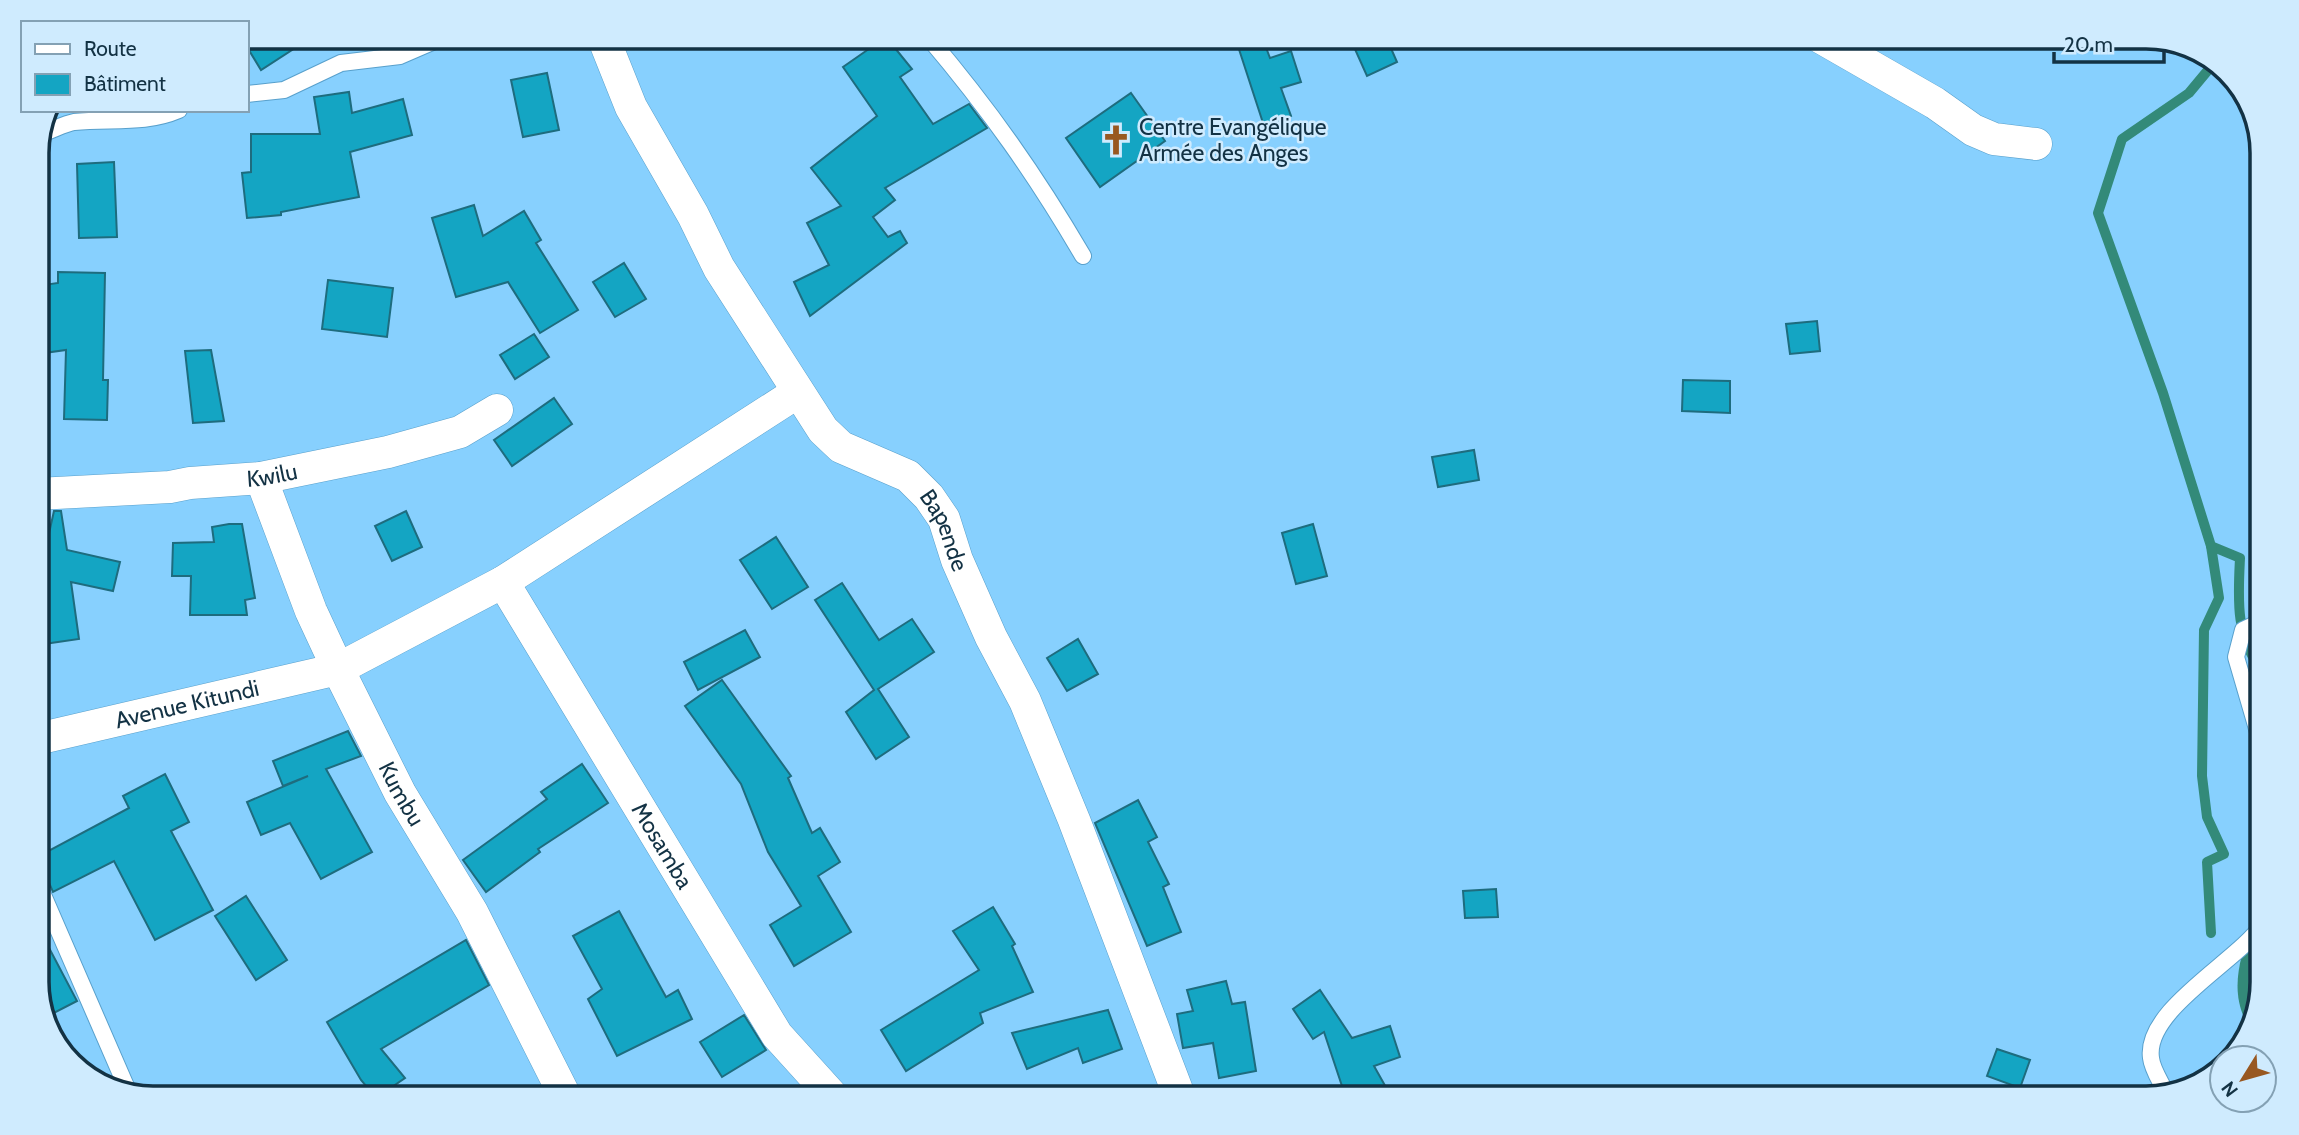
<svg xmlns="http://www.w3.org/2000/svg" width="2299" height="1135" viewBox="0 0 2299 1135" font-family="Cabin,sans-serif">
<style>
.water{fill:#338a79}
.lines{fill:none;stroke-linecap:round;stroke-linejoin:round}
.stream{stroke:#338a79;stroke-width:10}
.building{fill:#14a5c3;stroke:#1e6c7e;stroke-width:2}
.service-casing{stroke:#58a0cc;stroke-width:18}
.minor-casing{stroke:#58a0cc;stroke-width:33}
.service{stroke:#fff;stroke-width:16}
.minor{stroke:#fff;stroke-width:32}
.labels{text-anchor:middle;stroke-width:5;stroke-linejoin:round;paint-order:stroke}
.poi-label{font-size:23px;fill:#133244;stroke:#cfebfe;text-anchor:start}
.street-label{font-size:23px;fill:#133244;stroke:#cfebfe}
.rim{fill:none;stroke:#133244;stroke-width:3.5}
</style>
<rect width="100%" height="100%" fill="#87d0fe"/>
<path class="water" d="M2262,947V982L2251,1030C2235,1007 2235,981 2242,955Z"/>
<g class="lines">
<g class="stream">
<path d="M2214,63L2189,93L2122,139L2098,213L2163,393L2211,546L2240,558C2238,600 2235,635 2262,671"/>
<path d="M2211,546L2219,598L2204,630L2202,776L2207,817L2224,854L2207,862L2211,933"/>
</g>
</g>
<g class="building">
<path d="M262,37H312L261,70L247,47Z"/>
<path d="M886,37L912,69L900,77L933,124L969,104L987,128L885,188L895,200L873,217L888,237L900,231L907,243L810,316L794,282L829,265L807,223L841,206L811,168L877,116L843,67Z"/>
<path d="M1235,37H1262L1270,58L1291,51L1301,82L1281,88L1291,116L1264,126Z"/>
<path d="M1376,37H1386L1397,62L1367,76L1354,47Z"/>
<path d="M547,73L559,130L523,137L511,80Z"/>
<path d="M349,92L352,113L403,99L412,135L350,152L359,197L281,212V215L247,218L242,173L251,172V134H320L314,97Z"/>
<path d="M1131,93L1165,141L1100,187L1066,138Z"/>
<path d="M114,162L117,237L79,238L77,164Z"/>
<path d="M474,205L483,236L524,211L541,240L536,243L578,310L540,333L508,282L456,297L432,218Z"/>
<path d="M624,263L646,299L615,317L593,282Z"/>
<path d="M58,272L105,273L103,380H108L107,420L64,419L66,350L37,354V286L58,283Z"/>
<path d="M328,280L393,288L387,337L322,329Z"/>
<path d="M1817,321L1820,351L1790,354L1786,324Z"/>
<path d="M534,334L549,357L515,379L500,355Z"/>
<path d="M211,350L224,421L193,423L185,351Z"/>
<path d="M1683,380L1730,381V413L1682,411Z"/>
<path d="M554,398L572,424L512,466L494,440Z"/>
<path d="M1474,450L1479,480L1438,487L1432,457Z"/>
<path d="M54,511H61L67,550L120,562L113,591L71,582L79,639L37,645V587Z"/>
<path d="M406,511L422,547L392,561L375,526Z"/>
<path d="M229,524H242L255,598L245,600L247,615H190L191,576H172L173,543L214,542L212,527Z"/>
<path d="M1313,524L1327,576L1296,584L1282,533Z"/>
<path d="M776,537L808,587L772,609L740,560Z"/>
<path d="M842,583L879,640L912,619L934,652L878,689L909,737L876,759L846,712L874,690L815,600Z"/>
<path d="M745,630L760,657L698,690L684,662Z"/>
<path d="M1078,639L1098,674L1067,691L1047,658Z"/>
<path d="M722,680L791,776L788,778L812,833L820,828L840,862L818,876L851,932L794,966L770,925L801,906L768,852L741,784L685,706Z"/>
<path d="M348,731L361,756L326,769L372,852L321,879L290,823L261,835L247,802L308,776L283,786L273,761Z"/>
<path d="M582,764L608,803L538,849L540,852L486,892L463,860L547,799L541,792Z"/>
<path d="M165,774L189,822L171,831L213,910L155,940L114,861L53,892L46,876L37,871V857L129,808L123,796Z"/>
<path d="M1138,800L1157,837L1148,842L1169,884L1163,887L1181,932L1147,946L1095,823Z"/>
<path d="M1496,889L1498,917L1465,918L1463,891Z"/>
<path d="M246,896L287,960L256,980L215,916Z"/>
<path d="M993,907L1015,944L1012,946L1033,992L980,1013L983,1023L906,1071L881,1030L979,970L953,931Z"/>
<path d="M619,911L666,997L678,990L692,1019L617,1056L588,999L602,989L573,936Z"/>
<path d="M37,925L77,1001L46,1017L37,990Z"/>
<path d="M466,940L489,985L381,1049L405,1078L376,1098L361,1080L327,1022Z"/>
<path d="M1226,981L1232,1004L1245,1002L1256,1071L1219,1078L1213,1043L1183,1048L1177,1014L1193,1011L1187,990Z"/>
<path d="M1320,990L1352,1038L1390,1026L1400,1057L1374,1066L1392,1098H1346L1324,1032L1313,1039L1293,1009Z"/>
<path d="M1108,1010L1122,1049L1083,1063L1078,1048L1027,1069L1012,1033Z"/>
<path d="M744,1015L766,1050L722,1077L700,1042Z"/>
<path d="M1997,1049L2030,1060L2020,1088L1987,1076Z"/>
</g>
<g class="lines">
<g class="service-casing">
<g id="service">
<path d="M928,37C989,109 1035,174 1083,256"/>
<path d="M247,94L284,90L341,63L400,56L444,37"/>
<path d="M43,133C53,130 64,124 74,122C111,118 144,125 179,110"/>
<path d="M2262,621L2243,630L2236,657L2262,746"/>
<path d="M37,881L129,1093"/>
<path d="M2166,1093C2161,1082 2152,1069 2151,1058C2144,1010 2238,961 2262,925"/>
</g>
</g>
<g class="minor-casing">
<g id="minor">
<path id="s1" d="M603,37L631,107L693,215L719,268L823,430L841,447L908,476L929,497L944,519L957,560L991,637L1025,701L1074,820L1180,1098"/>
<path d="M1820,37L1935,103L1973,130L1994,139L2036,144"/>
<path id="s2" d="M261,478L311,611L338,669L400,793L472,912L566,1098"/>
<path id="s3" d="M37,494L170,487L190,483L261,478L388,452L460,432L497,410"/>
<path id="s4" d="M503,582L777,1035L834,1098"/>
<path id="s5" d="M37,739L338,669L503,582L798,392"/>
</g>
</g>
<use href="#service" class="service"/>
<use href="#minor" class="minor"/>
</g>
<defs>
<g id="church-bare" transform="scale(2.415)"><path d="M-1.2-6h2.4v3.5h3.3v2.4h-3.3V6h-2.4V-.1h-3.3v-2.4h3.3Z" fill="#985821" stroke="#cfebfe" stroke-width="2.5" paint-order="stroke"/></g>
</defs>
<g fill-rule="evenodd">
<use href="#church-bare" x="1116" y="140"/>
</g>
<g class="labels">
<g class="poi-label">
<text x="1139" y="135">Centre Evangélique<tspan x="1139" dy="26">Armée des Anges</tspan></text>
</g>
<g class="street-label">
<text dy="8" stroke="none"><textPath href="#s3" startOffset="236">Kwilu</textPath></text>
<text dy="8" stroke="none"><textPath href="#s1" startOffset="616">Bapende</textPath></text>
<text dy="8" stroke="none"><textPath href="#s5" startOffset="154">Avenue Kitundi</textPath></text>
<text dy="8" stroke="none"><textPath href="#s2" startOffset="346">Kumbu</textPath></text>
<text dy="8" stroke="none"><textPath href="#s4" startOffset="308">Mosamba</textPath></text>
</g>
</g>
<path d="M0 0H2299V1135H0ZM153 49H2146A104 104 0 0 1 2250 153V982A104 104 0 0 1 2146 1086H153A104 104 0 0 1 49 982V153A104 104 0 0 1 153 49Z" fill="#cfebfe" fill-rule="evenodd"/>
<path class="rim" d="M153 49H2146A104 104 0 0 1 2250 153V982A104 104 0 0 1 2146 1086H153A104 104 0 0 1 49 982V153A104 104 0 0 1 153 49Z"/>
<rect x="21" y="21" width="228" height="91" fill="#cfebfe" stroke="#84a1b4" stroke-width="2"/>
<rect x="35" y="44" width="35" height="10" fill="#ffffff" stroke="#84a1b4" stroke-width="2"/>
<text x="84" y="56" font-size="21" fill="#133244">Route</text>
<rect x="35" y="74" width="35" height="21" fill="#14a5c3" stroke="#84a1b4" stroke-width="2"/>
<text x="84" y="91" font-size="21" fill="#133244">Bâtiment</text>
<g transform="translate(2243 1079) rotate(233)"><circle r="33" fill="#cfebfe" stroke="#84a1b4" stroke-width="2"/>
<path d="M0-5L12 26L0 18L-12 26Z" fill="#985821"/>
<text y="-10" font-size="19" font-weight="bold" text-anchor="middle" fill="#133244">N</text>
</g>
<path d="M2054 52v10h110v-10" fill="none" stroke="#133244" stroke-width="3.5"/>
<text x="2064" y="52" font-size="21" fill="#133244" stroke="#cfebfe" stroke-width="5" paint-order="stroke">20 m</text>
</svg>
